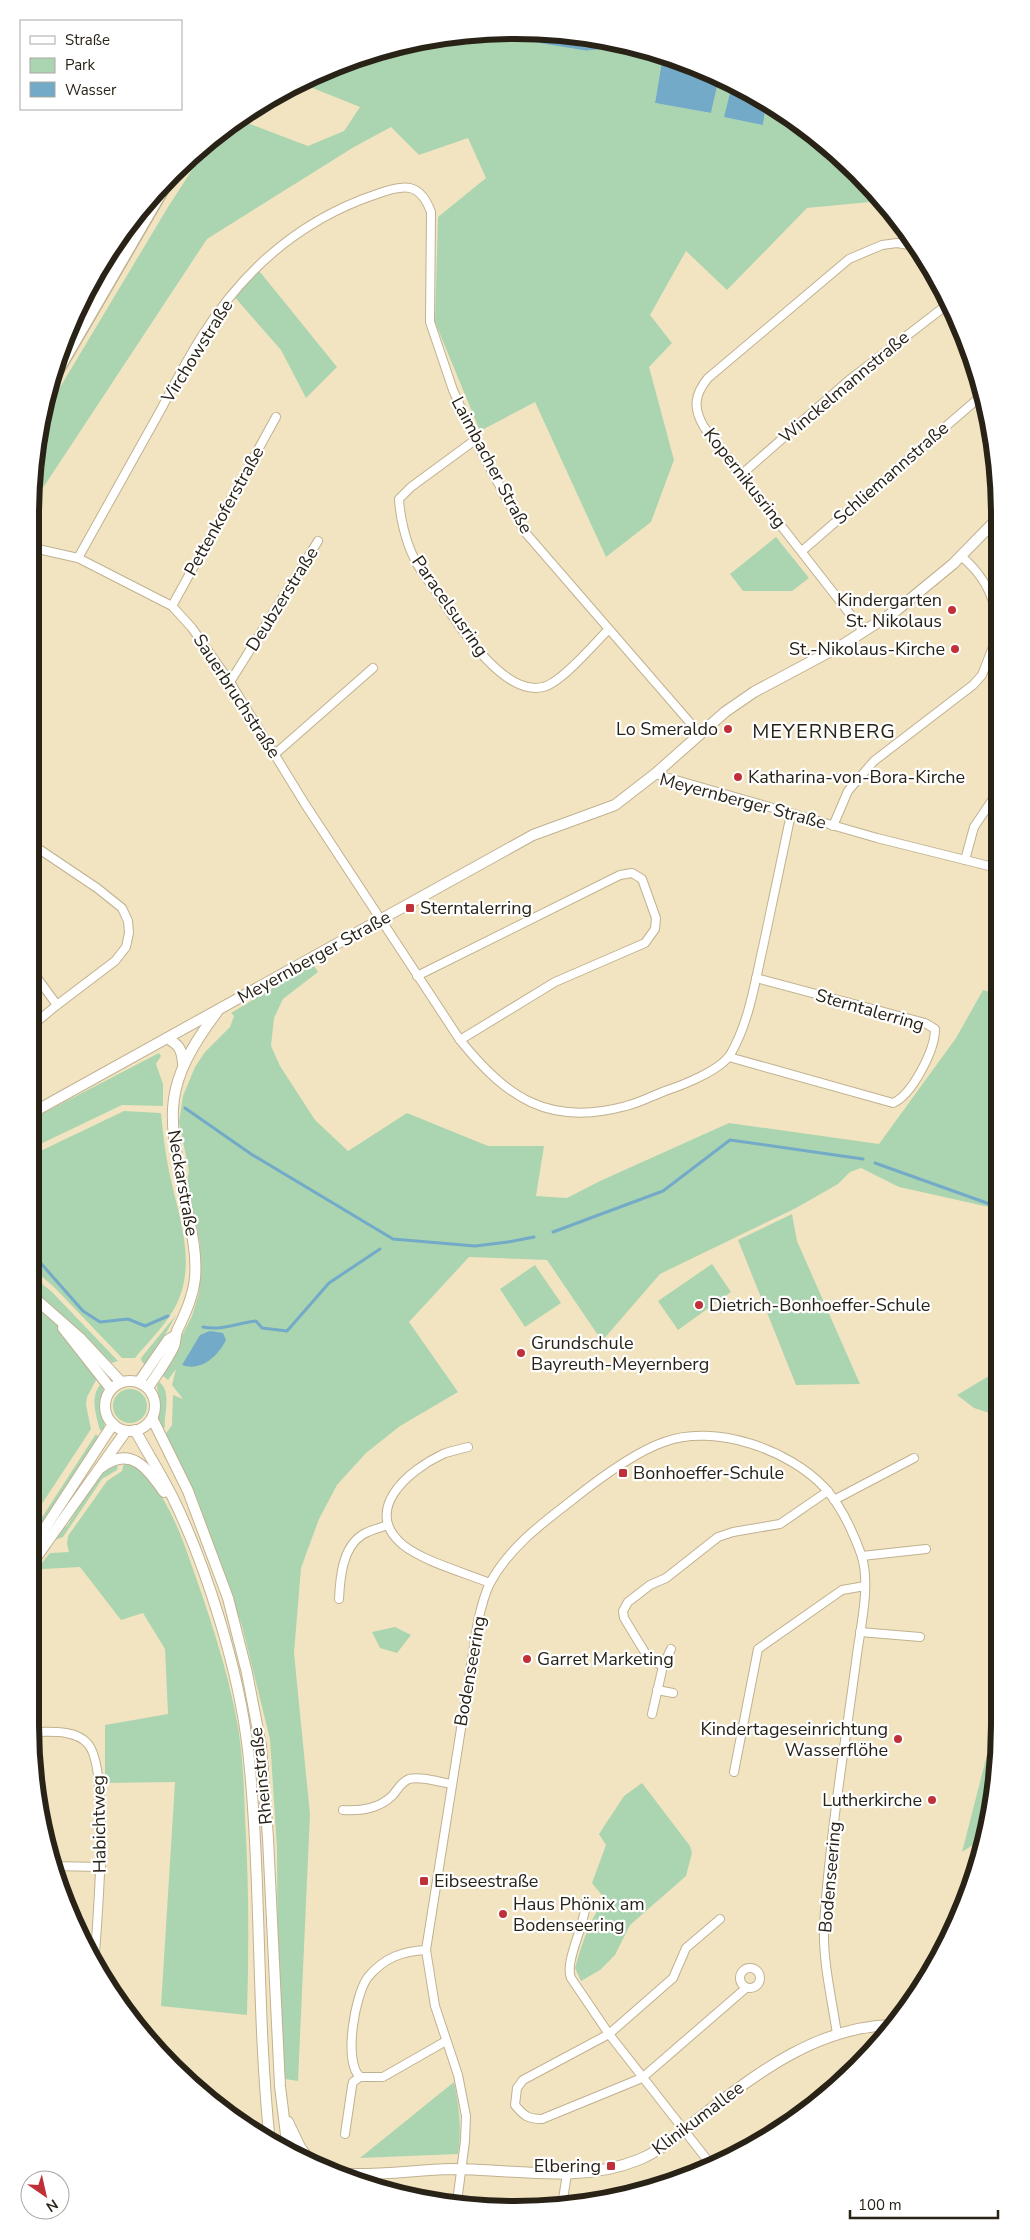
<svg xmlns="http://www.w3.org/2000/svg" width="1030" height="2240" viewBox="0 0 1030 2240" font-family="'Nunito Sans',sans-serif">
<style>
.green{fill:#abd5b1}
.water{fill:#73aac8}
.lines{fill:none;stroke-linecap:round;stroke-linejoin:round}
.stream{stroke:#73aac8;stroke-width:3}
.minor-casing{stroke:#c0b190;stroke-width:10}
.tertiary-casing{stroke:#c0b190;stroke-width:12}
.primary-casing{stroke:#c0b190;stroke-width:15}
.minor{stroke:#fff;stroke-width:8}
.tertiary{stroke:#fff;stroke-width:10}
.primary{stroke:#fff;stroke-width:12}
.poi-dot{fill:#c03038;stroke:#fff;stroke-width:2}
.labels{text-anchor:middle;stroke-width:4.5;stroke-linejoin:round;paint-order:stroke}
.street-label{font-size:18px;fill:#292317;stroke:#fff}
.poi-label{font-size:18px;fill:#292317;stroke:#fff;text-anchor:start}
.quarter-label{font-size:20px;letter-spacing:1px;fill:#292317;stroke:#fff}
.rim{fill:none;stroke:#292317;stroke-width:6}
</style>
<rect width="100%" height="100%" fill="#f3e4c1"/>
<g class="green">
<path d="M515,30L609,39L663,55L655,103L711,113L719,78L751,96L730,93L763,125L766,105L810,130L881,201L807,208L727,290L686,251L650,315L672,343L649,367L674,460L651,522L606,557L535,402L480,431L435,322L438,217L486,178L468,138L419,155L391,127L354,147L207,239L31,506L39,421L50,384L59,389L168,207L212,139L237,119L308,146L344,131L360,107L300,83L329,67L420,39Z"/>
<path d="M139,213L62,344L67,330L112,246Z"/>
<path d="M256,267L337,367L306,398L281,350L232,294Z"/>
<path d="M776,537L809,578L792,591H743L730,574Z"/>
<path d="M313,964L318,972L283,999L274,1018L271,1046L280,1066L315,1120L348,1151L407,1113L488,1146H544L536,1196L567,1198L600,1181L729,1123L879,1144L956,1038L983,990L998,994V1209L899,1187L861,1168L850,1172L838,1184L796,1208L660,1274L602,1341L547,1260L469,1257L409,1322L458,1392L400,1426L366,1453L337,1485L319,1519L301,1568L294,1653L310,1814L298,2081L285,2079L278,1998L277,1849L270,1739L242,1626L196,1496L194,1497L164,1436L172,1425L173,1395L183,1399L172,1385L176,1369L168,1380L162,1375L192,1316L199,1293L200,1279V1244L187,1182L189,1171L179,1122L183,1096L195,1067L205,1052L230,1027L234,1016L231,1013Z"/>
<path d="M159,1053L161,1056L156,1064L163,1084V1106L122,1105L30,1149V1120Z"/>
<path d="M124,1111L161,1113C163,1132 165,1152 169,1171C178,1216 199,1265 174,1309C164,1327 148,1342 135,1358H122L55,1288L30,1266V1209L35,1210L33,1191L30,1188V1156Z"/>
<path d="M792,1214L797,1241L860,1384L796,1385L738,1240Z"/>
<path d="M712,1264L731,1292L678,1330L658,1301Z"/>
<path d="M535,1265L561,1303L525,1327L500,1289Z"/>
<path d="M30,1274L52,1292L118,1361L112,1363L30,1288Z"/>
<path d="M30,1301L54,1321L97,1378L87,1397L86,1405L91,1429L30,1522Z"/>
<path d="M176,1315L148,1366L142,1362L141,1358Z"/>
<path d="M999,1365V1416L974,1408L957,1395L989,1376Z"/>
<path d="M159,1382C172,1391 164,1413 165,1427L161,1431L158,1420L160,1403L157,1386Z"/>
<path d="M102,1383C105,1392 100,1398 101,1407C102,1416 107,1422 103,1431L100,1430C96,1415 89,1395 102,1383Z"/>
<circle cx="130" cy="1406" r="17"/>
<path d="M999,1424L1000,1725L991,1820L986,1836L962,1852L989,1747L997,1652V1582L990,1497L993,1442Z"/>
<path d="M96,1434L99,1438L38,1531L35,1528Z"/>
<path d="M124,1463C155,1469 178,1526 187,1552C207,1609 228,1668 238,1727C243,1757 244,1788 245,1818C249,1884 249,1949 247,2015L161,2006L175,1782L105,1783V1725L168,1714L165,1649L143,1613L121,1620L80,1567L43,1569L33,1574L50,1553L69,1552L67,1544L68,1536L107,1481L122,1471Z"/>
<path d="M118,1465L117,1470L102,1479L63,1537L52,1541L58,1530L67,1526C78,1510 98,1467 118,1465Z"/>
<path d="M395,1627L411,1635L397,1653L380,1648L372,1632Z"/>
<path d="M642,1783L690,1846L692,1853L686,1876L630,1925L615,1955L600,1970L581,1981L575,1968C582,1943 590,1919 605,1899L592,1883L606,1845L599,1834L624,1796Z"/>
<path d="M454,2082C459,2106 462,2129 458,2154L360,2158Z"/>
</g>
<g class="water">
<path d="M663,55L700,67L719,78L711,113L655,103Z"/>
<path d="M730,93L751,96L766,105L763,125L724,117Z"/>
<path d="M210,1331L223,1333L226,1340C218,1356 201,1372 182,1365L200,1335Z"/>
</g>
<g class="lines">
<g class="stream">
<path d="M488,33L586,49L629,45"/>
<path d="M185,1108L251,1154L393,1239L475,1246L508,1242L534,1237"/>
<path d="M875,1163L998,1207"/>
<path d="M553,1232L663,1191L730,1140L863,1159"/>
<path d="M30,1251L83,1311L100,1322L128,1319L145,1326L168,1316"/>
<path d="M203,1327C222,1331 237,1323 256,1321L262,1328L287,1331L329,1283L380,1249"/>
</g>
<g class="minor-casing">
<g id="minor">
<path d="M475,440L411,487L399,499C400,518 406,542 414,558C419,570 430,582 437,593C456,621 502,697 543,687C561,683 594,644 608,630"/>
<path d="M742,474L848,381L948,304"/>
<path d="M30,551L38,549L78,558L172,606L192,628L230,682L305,804L460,1040C507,1098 549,1127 626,1106C639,1103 652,1096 665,1091C683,1085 719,1071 730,1055C749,1023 755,982 763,947C772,903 782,858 791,814"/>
<path d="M802,551L981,396"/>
<path d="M961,556C979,571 993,592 996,616"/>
<path d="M78,558C105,510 132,461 159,413C173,387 186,361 202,336C244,269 302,219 377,194C404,184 420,182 431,212L430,322L453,390L475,440L524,531L699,733"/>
<path d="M172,606L276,417"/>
<path d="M864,632L704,427C693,408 694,395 708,378L849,259L882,245L897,243L915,246"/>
<path d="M230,682L318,541"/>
<path d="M275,754L373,668"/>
<path d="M655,774L877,838L997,868"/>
<path d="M833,826L848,791L874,761L973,685L982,675L996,639"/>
<path d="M965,860L974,827L997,793"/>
<path d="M30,968L57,1005"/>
<path d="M417,976L620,875L632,873L642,879L656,918L655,929L645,943L555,982L460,1040"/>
<path d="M30,1032L34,1024L57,1005L115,961L126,947L129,933L128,921L122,908L97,888L36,847L30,851"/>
<path d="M729,1057L893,1103C912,1095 935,1050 935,1029L925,1023L756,978"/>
<path d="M468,1447C460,1449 451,1451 443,1454C409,1470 361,1510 403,1545C423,1561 465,1573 490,1583"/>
<path d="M834,1500L914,1458"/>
<path d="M862,1556L926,1549"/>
<path d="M339,1599C340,1579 342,1548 362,1535C370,1530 379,1528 388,1525"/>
<path d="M860,1632L920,1637"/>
<path d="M663,1666L649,1659L624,1618L623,1611L628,1602L650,1585L666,1578L718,1537L733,1532L780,1524L828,1491"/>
<path d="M657,1690L673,1693"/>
<path d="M652,1714L663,1666L671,1649"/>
<path d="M31,1732C49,1732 76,1729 88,1744C111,1771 97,1926 94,1966"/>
<path d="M734,1772L758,1649L842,1590L865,1586"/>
<path d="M343,1810C361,1811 379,1809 393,1795C398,1789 401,1782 409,1779C421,1776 439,1782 451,1784"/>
<path d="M52,1866L101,1867"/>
<path d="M586,1901C586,1924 564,1961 571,1978L609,2034L712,2166"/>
<path d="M720,1919L686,1948L673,1978L609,2034L523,2080L517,2088L515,2105C524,2116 528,2119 542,2119L642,2078L746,1988"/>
<path d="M426,1950C402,1951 384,1958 368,1977C355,1994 343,2061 360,2077H383L446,2041"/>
<circle cx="750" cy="1978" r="10"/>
<path d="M345,2134L352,2086L353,2082L360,2077"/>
<path d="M457,2202L465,2141L466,2116L458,2075L435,2006L426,1950L478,1621C481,1608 484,1595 490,1583C509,1548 541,1524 571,1501C596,1481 635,1452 664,1442C715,1423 790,1450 825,1488C841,1506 853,1532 861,1554C871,1582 861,1625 857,1654C849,1716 839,1777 832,1839C829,1868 825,1899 824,1929C823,1963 832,2000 837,2034"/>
<path d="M562,2205L567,2174"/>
</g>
</g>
<g class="tertiary-casing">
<g id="tertiary">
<path d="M167,1038C179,1045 182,1049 183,1064"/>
<path d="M30,1114L533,835L615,805L655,774L725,712L754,692L844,644L897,610L953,564L996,520"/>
<path d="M30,1294L80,1338L121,1382"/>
<path d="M63,1328L111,1389"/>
<circle cx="130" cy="1406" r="25"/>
<path d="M139,1382L168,1340L176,1335"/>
<path d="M148,1388C157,1374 167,1361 174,1346C176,1341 175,1336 177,1331C185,1314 193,1297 195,1278C197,1255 192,1233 187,1210C170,1118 157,1092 217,1012"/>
<path d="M152,1418L188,1491L228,1598L247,1673L261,1746L268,1838L280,2086L288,2151"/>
<path d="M135,1430C147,1452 161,1474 172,1496C207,1567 239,1671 248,1750C262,1880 256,2012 270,2143"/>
<path d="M102,1467C131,1445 148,1469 164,1492"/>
<path d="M30,1551L113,1424"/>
<path d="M30,1566L126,1431"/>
<path d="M288,2122L300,2147L308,2158"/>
<path d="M349,2174C383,2175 417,2170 451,2169C513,2169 579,2184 638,2160C663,2150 683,2131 703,2115C760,2071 819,2026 894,2025"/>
</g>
</g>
<g class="primary-casing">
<path id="primary" d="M51,381L173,171"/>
</g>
<use href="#minor" class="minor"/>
<use href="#tertiary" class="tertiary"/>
<use href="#primary" class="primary"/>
</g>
<g class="poi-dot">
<circle cx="952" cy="610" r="5"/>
<circle cx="955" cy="649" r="5"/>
<circle cx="728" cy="729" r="5"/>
<circle cx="738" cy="777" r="5"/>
<rect x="405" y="903" width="10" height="10" rx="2.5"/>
<circle cx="699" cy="1305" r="5"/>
<circle cx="521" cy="1353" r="5"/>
<rect x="618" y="1468" width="10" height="10" rx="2.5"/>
<circle cx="527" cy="1659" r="5"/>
<circle cx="898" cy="1739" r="5"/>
<circle cx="932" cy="1800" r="5"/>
<rect x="419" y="1876" width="10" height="10" rx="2.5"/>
<circle cx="503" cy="1914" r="5"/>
<rect x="606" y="2161" width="10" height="10" rx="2.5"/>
</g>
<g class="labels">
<g class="street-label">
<text transform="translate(197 351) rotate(-58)" y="6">Virchowstraße</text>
<text transform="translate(844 387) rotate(-40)" y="6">Winckelmannstraße</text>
<text transform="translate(492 465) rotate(62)" y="6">Laimbacher Straße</text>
<text transform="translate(891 473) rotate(-41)" y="6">Schliemannstraße</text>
<text transform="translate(745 478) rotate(52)" y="6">Kopernikusring</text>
<text transform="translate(224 511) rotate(-61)" y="6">Pettenkoferstraße</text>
<text transform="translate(282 599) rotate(-58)" y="6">Deubzerstraße</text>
<text transform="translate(450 606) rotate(55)" y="6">Paracelsusring</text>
<text transform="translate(237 696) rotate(57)" y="6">Sauerbruchstraße</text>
<text transform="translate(743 801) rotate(15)" y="6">Meyernberger Straße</text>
<text transform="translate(314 957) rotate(-29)" y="6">Meyernberger Straße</text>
<text transform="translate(870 1010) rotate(16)" y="6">Sterntalerring</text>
<text transform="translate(183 1183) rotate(80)" y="6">Neckarstraße</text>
<text transform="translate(470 1671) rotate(-80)" y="6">Bodenseering</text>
<text transform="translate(261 1776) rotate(-96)" y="6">Rheinstraße</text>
<text transform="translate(99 1824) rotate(-91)" y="6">Habichtweg</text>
<text transform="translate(830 1877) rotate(-85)" y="6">Bodenseering</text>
<text transform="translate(698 2118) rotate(-37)" y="6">Klinikumallee</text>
</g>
<g class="poi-label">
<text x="942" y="606" text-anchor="end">Kindergarten<tspan x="942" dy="21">St. Nikolaus</tspan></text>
<text x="945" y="655" text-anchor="end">St.-Nikolaus-Kirche</text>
<text x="718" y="735" text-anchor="end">Lo Smeraldo</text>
<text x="748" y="783">Katharina-von-Bora-Kirche</text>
<text x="420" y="914">Sterntalerring</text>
<text x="709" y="1311">Dietrich-Bonhoeffer-Schule</text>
<text x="531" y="1349">Grundschule<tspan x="531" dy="21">Bayreuth-Meyernberg</tspan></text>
<text x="633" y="1479">Bonhoeffer-Schule</text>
<text x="537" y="1665">Garret Marketing</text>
<text x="888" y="1735" text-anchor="end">Kindertageseinrichtung<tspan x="888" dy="21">Wasserflöhe</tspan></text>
<text x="922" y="1806" text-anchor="end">Lutherkirche</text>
<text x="434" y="1887">Eibseestraße</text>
<text x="513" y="1910">Haus Phönix am<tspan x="513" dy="21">Bodenseering</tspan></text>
<text x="601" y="2172" text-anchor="end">Elbering</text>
</g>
<g class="quarter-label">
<text x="824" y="738">MEYERNBERG</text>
</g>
</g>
<path d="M0 0H1030V2240H0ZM515 39H515A476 476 0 0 1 991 515V1725A476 476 0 0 1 515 2201H515A476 476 0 0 1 39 1725V515A476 476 0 0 1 515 39Z" fill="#fff" fill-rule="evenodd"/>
<path class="rim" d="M515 39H515A476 476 0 0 1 991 515V1725A476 476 0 0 1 515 2201H515A476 476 0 0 1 39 1725V515A476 476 0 0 1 515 39Z"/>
<rect x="20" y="20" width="162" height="90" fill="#ffffff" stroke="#a9a7a2"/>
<rect x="30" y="36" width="25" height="8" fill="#ffffff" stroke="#a9a7a2"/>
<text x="65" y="45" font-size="15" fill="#292317">Straße</text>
<rect x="30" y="58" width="25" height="15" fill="#abd5b1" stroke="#a9a7a2"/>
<text x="65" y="70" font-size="15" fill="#292317">Park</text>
<rect x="30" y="82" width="25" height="15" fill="#73aac8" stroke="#a9a7a2"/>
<text x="65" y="95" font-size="15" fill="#292317">Wasser</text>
<g transform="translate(45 2195) rotate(146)"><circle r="24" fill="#ffffff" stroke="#a9a7a2"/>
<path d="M0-4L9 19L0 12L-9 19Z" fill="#c03038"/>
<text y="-8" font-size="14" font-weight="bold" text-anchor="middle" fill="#292317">N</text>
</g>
<path d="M850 2210v8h148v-8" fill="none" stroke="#292317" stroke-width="2.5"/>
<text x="858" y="2210" font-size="15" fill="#292317" stroke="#ffffff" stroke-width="4" paint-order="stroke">100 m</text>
</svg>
